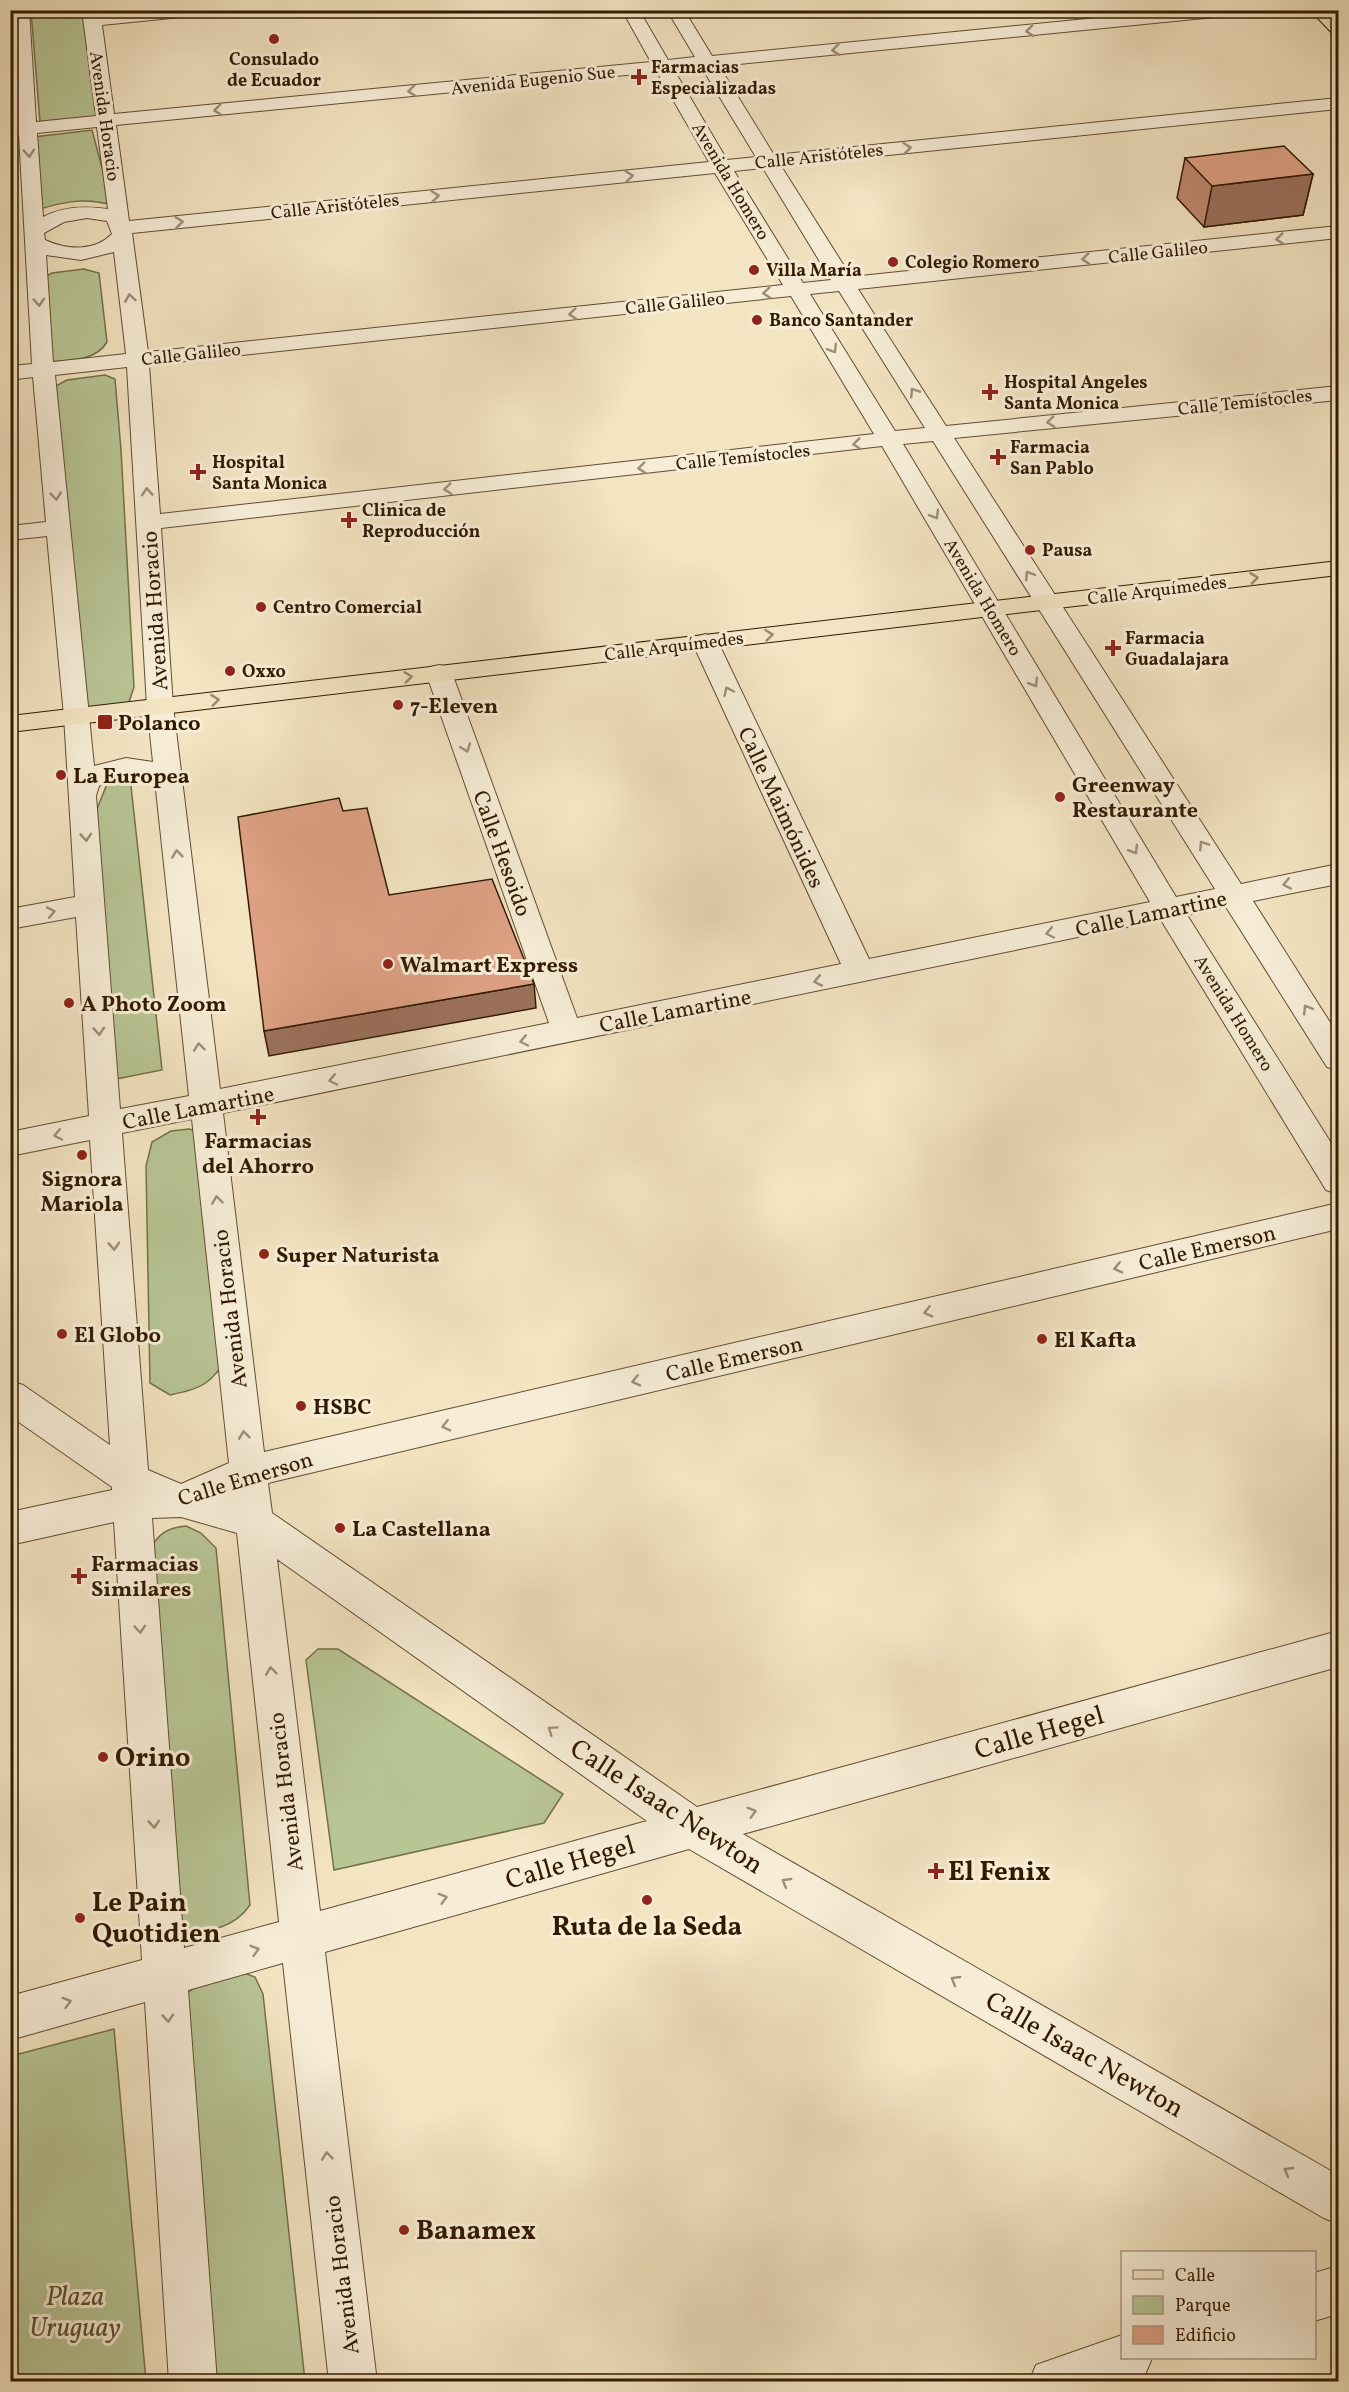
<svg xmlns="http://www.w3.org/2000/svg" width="1349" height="2392" viewBox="0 0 1349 2392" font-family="Vollkorn,serif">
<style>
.green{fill:#b8c595;stroke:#75704a;stroke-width:1.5}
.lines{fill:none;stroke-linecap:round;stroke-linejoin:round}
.minor-casing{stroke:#624c30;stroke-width:2}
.major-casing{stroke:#321a00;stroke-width:2}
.minor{fill:#f7edd7;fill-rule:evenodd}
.major{fill:#f3e4c2;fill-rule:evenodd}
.wall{fill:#bf8a72;stroke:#321a00;stroke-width:1.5}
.shaded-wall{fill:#9b715d;stroke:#321a00;stroke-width:1.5}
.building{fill:#dea185;stroke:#321a00;stroke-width:1.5}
.oneway{stroke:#9e8e76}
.oneway2{stroke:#9c896b}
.poi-dot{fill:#8f2418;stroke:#f7edd7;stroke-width:2}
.labels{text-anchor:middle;stroke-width:6;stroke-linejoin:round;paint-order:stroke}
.far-poi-label{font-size:18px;font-weight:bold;fill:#321a00;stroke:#f7edd7;text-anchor:start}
.far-street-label{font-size:18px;fill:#321a00;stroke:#f7edd7}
.street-label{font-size:22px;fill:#321a00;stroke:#f7edd7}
.poi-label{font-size:22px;font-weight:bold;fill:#321a00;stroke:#f7edd7;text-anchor:start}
.near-street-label{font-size:27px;fill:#321a00;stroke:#f7edd7}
.near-poi-label{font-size:27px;font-weight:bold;fill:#321a00;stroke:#f7edd7;text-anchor:start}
.near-park-label{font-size:27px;font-style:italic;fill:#5a4d2d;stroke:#f7edd7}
</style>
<rect width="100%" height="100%" fill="#f3e4c2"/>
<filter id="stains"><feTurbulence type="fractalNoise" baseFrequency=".00333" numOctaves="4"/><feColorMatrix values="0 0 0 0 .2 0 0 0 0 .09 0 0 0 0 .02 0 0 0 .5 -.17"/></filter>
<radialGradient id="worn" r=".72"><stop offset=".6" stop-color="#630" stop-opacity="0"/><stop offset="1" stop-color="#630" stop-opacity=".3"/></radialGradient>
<g class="green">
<path d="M31,11H87L101,116L40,122Z"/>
<path d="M92,130L112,205C85,198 66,201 40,209L34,137Z"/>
<path d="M84,269L99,273L107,342C96,361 70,360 50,362L39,280L52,273Z"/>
<path d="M105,375L115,379L121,450L134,687L128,705L86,712L56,386L67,380Z"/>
<path d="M124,780L131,786L162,1070L111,1080L97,809L107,784Z"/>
<path d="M189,1129L202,1133L230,1355C208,1385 206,1387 170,1395L150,1383L146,1166L152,1142L171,1131Z"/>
<path d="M186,1526L201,1533L216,1548L250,1905C235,1927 208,1934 183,1930L175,1919L147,1552C159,1535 164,1528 186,1526Z"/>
<path d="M318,1649H338L563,1794L544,1823L334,1870L306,1660Z"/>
<path d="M236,1970L255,1977L263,1994L305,2381H215L182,1998L206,1978Z"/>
<path d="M114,2029L146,2381H11V2056Z"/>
</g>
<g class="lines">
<g class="minor-casing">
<g id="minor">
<path d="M11,10H29L36,122L96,116L82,10H100V15L145,10H209L201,15L102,25L114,114L651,62L622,10H639L668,60L695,57L667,10H684L712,56L1177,10H1243L1235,15L719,66L774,155L1338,98V109L781,166L851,277L1338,226V238L858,289L946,426L1338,386V400L954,438L1241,884L1338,864V884L1253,901L1338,1035V1070L1327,1067L1226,907L1187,915L1338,1154V1194L1326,1190L1161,920L223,1113L264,1452L1338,1203V1229L268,1483L272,1513L697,1807L1338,1631V1667L743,1834L1338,2175V2224L1322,2217L689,1849L325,1952L377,2382H329L283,1963L188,1990L217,2382H169L145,2002L10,2040V1996L142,1960L114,1522L10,1545V1512L112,1490V1487L10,1416V1381L23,1385L110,1445L90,1140L10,1156V1132L89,1116L76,917L10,929V909L75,897L64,716L47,536L10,540V526L46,522L33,377L10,380V366L32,364L19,135L10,136V124H18ZM702,68L756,157L727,160L674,70ZM657,72L709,162L129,221L116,125ZM97,127L108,209C86,206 63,206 43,217L37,133ZM763,168L831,280L803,283L734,171ZM715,173L783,285L148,352L132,233ZM87,218L107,221L112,234C94,252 67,250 45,240L44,233L64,222ZM114,252L126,354L53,362L46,255L81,260ZM839,291L925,428L895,431L810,294ZM791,296L874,434L160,514L149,365ZM127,367L147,706L153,762L126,758L94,766L55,375ZM933,441L1215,889L1176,897L903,444ZM882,446L1150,902L869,959L718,642L714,637L705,634L696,637L692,642L841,964L577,1018L452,673L448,667L439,665L430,667L426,673L549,1023L220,1089L173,706L161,528ZM117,776H136L155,781L189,1096L120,1109L96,796L99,786ZM192,1119L229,1463L181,1484L148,1470L122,1133ZM181,1517L237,1533L279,1922L184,1948L152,1518ZM277,1559L647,1821L320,1911Z"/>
<path d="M1338,2266V2314L1314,2321V2273Z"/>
<path d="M1122,2335V2358H1152L1145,2375L1130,2382H1029L1036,2365Z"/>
</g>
</g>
<g class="major-casing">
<g id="major">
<path d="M1310,10H1328L1338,20V34L1332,33Z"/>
<path d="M1338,561V575L10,732V716Z"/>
</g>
</g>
<use href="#minor" class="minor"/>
<use href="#major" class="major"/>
</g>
<path class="wall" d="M1185,158L1313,174L1303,215L1204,227L1177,198Z"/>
<g class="shaded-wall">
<path d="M1313,174L1303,215L1204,227L1212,186Z"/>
<path d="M534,984L536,1008L269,1056L264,1031Z"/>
</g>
<g class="building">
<path d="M1284,146L1313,174L1212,186L1185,158Z"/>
<path d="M339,798L343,811L367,808L389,895L492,879L534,984L264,1031L238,817Z"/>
</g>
<defs><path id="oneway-chevron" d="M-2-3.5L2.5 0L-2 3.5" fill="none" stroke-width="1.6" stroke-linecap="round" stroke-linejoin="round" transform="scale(1.5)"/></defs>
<g class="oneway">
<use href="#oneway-chevron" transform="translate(1030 31) rotate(174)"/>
<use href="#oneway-chevron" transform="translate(836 50) rotate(174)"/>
<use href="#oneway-chevron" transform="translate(412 91) rotate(174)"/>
<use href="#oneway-chevron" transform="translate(218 110) rotate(174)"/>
<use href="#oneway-chevron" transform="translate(907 148) rotate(-6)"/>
<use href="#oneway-chevron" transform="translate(29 153) rotate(86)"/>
<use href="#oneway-chevron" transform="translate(629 176) rotate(-6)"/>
<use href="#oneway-chevron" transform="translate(435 196) rotate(-6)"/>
<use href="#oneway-chevron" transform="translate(179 222) rotate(-6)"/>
<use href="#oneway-chevron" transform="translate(1280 239) rotate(174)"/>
<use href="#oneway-chevron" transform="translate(1086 259) rotate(174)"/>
<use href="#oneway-chevron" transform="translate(767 293) rotate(174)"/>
<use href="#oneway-chevron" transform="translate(130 298) rotate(-98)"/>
<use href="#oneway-chevron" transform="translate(39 302) rotate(86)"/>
<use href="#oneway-chevron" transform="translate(573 314) rotate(174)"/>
<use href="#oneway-chevron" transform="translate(833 349) rotate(58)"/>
<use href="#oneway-chevron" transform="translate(914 392) rotate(-123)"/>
<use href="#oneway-chevron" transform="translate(1051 422) rotate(174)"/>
<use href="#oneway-chevron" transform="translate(857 444) rotate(174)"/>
<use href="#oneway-chevron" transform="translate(642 468) rotate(174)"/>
<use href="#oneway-chevron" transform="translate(448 489) rotate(174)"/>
<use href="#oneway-chevron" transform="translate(147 492) rotate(-94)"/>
<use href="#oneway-chevron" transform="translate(56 496) rotate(84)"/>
<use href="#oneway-chevron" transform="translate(935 515) rotate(59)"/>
<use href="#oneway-chevron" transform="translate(1029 575) rotate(-122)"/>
<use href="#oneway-chevron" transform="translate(1034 683) rotate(59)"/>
<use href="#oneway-chevron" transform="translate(728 691) rotate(-115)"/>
<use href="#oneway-chevron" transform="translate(466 748) rotate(70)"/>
<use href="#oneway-chevron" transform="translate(86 837) rotate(86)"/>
<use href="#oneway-chevron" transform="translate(1203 845) rotate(-123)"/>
<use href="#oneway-chevron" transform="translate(1134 850) rotate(59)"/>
<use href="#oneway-chevron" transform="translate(177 854) rotate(-96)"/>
<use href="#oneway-chevron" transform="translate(1287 884) rotate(169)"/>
<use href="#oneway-chevron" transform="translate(51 912) rotate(-11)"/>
<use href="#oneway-chevron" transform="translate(1050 933) rotate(168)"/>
<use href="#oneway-chevron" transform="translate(818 981) rotate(169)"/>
<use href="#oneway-chevron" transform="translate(1307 1009) rotate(-122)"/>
<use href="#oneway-chevron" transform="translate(99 1031) rotate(86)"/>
<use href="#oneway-chevron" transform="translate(524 1041) rotate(168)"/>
<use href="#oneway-chevron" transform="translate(199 1047) rotate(-97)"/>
<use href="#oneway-chevron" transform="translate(333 1080) rotate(168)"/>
<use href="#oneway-chevron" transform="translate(58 1135) rotate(168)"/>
<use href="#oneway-chevron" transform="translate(217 1200) rotate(-97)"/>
<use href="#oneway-chevron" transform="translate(114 1246) rotate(86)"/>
<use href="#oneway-chevron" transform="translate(1118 1268) rotate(167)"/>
<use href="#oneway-chevron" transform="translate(928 1312) rotate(167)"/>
<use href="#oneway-chevron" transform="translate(636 1381) rotate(167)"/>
<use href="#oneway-chevron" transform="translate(446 1426) rotate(167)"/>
<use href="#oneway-chevron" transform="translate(244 1435) rotate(-97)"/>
<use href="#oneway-chevron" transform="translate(140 1629) rotate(86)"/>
<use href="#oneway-chevron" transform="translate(271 1671) rotate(-97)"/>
<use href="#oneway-chevron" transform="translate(552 1730) rotate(-145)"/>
<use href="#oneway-chevron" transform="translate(752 1812) rotate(-16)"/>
<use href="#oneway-chevron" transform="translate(154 1824) rotate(86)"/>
<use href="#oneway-chevron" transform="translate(786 1882) rotate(-150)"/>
<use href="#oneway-chevron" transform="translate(443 1898) rotate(-16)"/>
<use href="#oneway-chevron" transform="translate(255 1950) rotate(-16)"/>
<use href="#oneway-chevron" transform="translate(955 1980) rotate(-150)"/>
<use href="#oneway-chevron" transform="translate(67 2002) rotate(-16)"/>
<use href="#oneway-chevron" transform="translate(168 2018) rotate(86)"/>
<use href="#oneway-chevron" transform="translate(327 2156) rotate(-97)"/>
<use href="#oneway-chevron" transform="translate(1288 2171) rotate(-150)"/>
</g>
<g class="oneway2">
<use href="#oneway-chevron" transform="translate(1254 578) rotate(-7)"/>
<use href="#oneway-chevron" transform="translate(769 635) rotate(-6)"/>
<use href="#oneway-chevron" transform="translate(408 677) rotate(-7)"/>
<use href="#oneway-chevron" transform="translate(215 700) rotate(-7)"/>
</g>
<g class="poi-dot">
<circle cx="274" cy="39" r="6"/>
<path d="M636 68h6v6h6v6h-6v6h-6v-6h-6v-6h6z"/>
<circle cx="893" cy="262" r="6"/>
<circle cx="754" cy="270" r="6"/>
<circle cx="757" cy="320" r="6"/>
<path d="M987 383h6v6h6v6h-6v6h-6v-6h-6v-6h6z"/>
<path d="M995 448h6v6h6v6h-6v6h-6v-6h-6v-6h6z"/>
<path d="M195 463h6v6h6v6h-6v6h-6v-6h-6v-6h6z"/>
<path d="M346 511h6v6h6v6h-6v6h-6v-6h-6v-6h6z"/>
<circle cx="1030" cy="550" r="6"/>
<circle cx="261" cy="607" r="6"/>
<path d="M1110 639h6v6h6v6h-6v6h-6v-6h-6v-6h6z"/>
<circle cx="230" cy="671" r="6"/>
<circle cx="398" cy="705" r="6"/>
<rect x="97" y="714" width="16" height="16" rx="3"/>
<circle cx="61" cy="775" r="6"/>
<circle cx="1060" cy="797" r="6"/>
<circle cx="388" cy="964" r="6"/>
<circle cx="69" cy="1003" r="6"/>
<path d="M255 1108h6v6h6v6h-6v6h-6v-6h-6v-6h6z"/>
<circle cx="82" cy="1155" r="6"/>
<circle cx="264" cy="1254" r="6"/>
<circle cx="62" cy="1334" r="6"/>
<circle cx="1042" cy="1339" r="6"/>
<circle cx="301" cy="1406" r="6"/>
<circle cx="340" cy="1528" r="6"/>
<path d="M76 1567h6v6h6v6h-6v6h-6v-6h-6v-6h6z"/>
<circle cx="103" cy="1757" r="6"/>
<path d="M933 1862h6v6h6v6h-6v6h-6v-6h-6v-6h6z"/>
<circle cx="647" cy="1900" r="6"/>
<circle cx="80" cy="1918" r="6"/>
<circle cx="404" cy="2230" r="6"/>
</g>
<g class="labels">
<g class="far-poi-label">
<text x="274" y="65" text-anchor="middle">Consulado<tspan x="274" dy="21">de Ecuador</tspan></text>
<text x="651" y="73">Farmacias<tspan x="651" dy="21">Especializadas</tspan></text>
<text x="905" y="268">Colegio Romero</text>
<text x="766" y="276">Villa María</text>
<text x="769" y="326">Banco Santander</text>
<text x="1004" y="388">Hospital Angeles<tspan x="1004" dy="21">Santa Monica</tspan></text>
<text x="1010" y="453">Farmacia<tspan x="1010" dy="21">San Pablo</tspan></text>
<text x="212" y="468">Hospital<tspan x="212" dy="21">Santa Monica</tspan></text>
<text x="362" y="516">Clinica de<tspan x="362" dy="21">Reproducción</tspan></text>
<text x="1042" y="556">Pausa</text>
<text x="273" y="613">Centro Comercial</text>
<text x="1125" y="644">Farmacia<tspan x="1125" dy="21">Guadalajara</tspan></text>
<text x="242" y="677">Oxxo</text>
</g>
<g class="far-street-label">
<text transform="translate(533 80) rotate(-6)" y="6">Avenida Eugenio Sue</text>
<text transform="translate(105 116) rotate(82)" y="6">Avenida Horacio</text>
<text transform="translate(819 156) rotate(-6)" y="6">Calle Aristóteles</text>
<text transform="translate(731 181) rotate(59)" y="6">Avenida Homero</text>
<text transform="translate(335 206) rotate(-6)" y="6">Calle Aristóteles</text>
<text transform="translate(1158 252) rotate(-6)" y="6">Calle Galileo</text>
<text transform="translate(675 303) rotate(-6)" y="6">Calle Galileo</text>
<text transform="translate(191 354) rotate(-6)" y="6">Calle Galileo</text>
<text transform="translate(1245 402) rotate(-6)" y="6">Calle Temístocles</text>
<text transform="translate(743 457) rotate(-6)" y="6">Calle Temístocles</text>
<text transform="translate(1157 590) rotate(-7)" y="6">Calle Arquímedes</text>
<text transform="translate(983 597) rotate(59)" y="6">Avenida Homero</text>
<text transform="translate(674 646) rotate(-7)" y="6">Calle Arquímedes</text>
<text transform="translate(1234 1013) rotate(58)" y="6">Avenida Homero</text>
</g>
<g class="street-label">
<text transform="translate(154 611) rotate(-94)" y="8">Avenida Horacio</text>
<text transform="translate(782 807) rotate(65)" y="8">Calle Maimónides</text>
<text transform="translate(503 853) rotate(70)" y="8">Calle Hesoido</text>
<text transform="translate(1151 913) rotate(-12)" y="8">Calle Lamartine</text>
<text transform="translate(675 1010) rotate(-11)" y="8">Calle Lamartine</text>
<text transform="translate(198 1107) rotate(-11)" y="8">Calle Lamartine</text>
<text transform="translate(1207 1247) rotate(-13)" y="8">Calle Emerson</text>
<text transform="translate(229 1309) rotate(-97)" y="8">Avenida Horacio</text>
<text transform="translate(734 1358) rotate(-13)" y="8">Calle Emerson</text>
<text transform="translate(245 1478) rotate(-17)" y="8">Calle Emerson</text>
<text transform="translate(285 1792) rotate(-97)" y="8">Avenida Horacio</text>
<text transform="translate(341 2275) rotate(-97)" y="8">Avenida Horacio</text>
</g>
<g class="poi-label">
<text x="410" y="713">7-Eleven</text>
<text x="118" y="730">Polanco</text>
<text x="73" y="783">La Europea</text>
<text x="1072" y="792">Greenway<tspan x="1072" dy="25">Restaurante</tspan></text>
<text x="400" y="972">Walmart Express</text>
<text x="81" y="1011">A Photo Zoom</text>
<text x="258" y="1148" text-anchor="middle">Farmacias<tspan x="258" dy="25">del Ahorro</tspan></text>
<text x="82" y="1186" text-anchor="middle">Signora<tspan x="82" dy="25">Mariola</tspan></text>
<text x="276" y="1262">Super Naturista</text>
<text x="74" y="1342">El Globo</text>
<text x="1054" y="1347">El Kafta</text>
<text x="313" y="1414">HSBC</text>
<text x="352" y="1536">La Castellana</text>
<text x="91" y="1571">Farmacias<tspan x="91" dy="25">Similares</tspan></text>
</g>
<g class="near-street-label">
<text transform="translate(1039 1732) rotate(-16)" y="9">Calle Hegel</text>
<text transform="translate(667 1806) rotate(33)" y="9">Calle Isaac Newton</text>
<text transform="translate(570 1862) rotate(-16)" y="9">Calle Hegel</text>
<text transform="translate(1085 2054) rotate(30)" y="9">Calle Isaac Newton</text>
</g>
<g class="near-poi-label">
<text x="115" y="1766">Orino</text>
<text x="948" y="1880">El Fenix</text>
<text x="92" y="1911">Le Pain<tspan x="92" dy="31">Quotidien</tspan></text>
<text x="647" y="1935" text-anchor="middle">Ruta de la Seda</text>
<text x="416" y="2239">Banamex</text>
</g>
<g class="near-park-label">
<text x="75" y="2305">Plaza<tspan x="75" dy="31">Uruguay</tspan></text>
</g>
</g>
<rect width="1349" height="2392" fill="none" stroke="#f3e4c2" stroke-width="36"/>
<rect x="12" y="12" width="1325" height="2368" fill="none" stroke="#321a00" stroke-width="3"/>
<rect x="18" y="18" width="1313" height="2356" fill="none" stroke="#321a00" stroke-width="1.5"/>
<rect x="1121" y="2251" width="195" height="108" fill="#f7edd7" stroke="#a89981" stroke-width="1.5"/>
<rect x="1133" y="2270" width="30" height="9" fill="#f3e4c2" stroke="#a89981" stroke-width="1.5"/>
<text x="1175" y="2281" font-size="18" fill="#321a00">Calle</text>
<rect x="1133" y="2296" width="30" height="18" fill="#b8c595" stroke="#a89981" stroke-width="1.5"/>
<text x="1175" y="2311" font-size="18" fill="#321a00">Parque</text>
<rect x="1133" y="2326" width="30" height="18" fill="#dea185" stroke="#a89981" stroke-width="1.5"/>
<text x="1175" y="2341" font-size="18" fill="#321a00">Edificio</text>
<rect width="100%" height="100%" filter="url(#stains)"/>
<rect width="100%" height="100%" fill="url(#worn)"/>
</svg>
